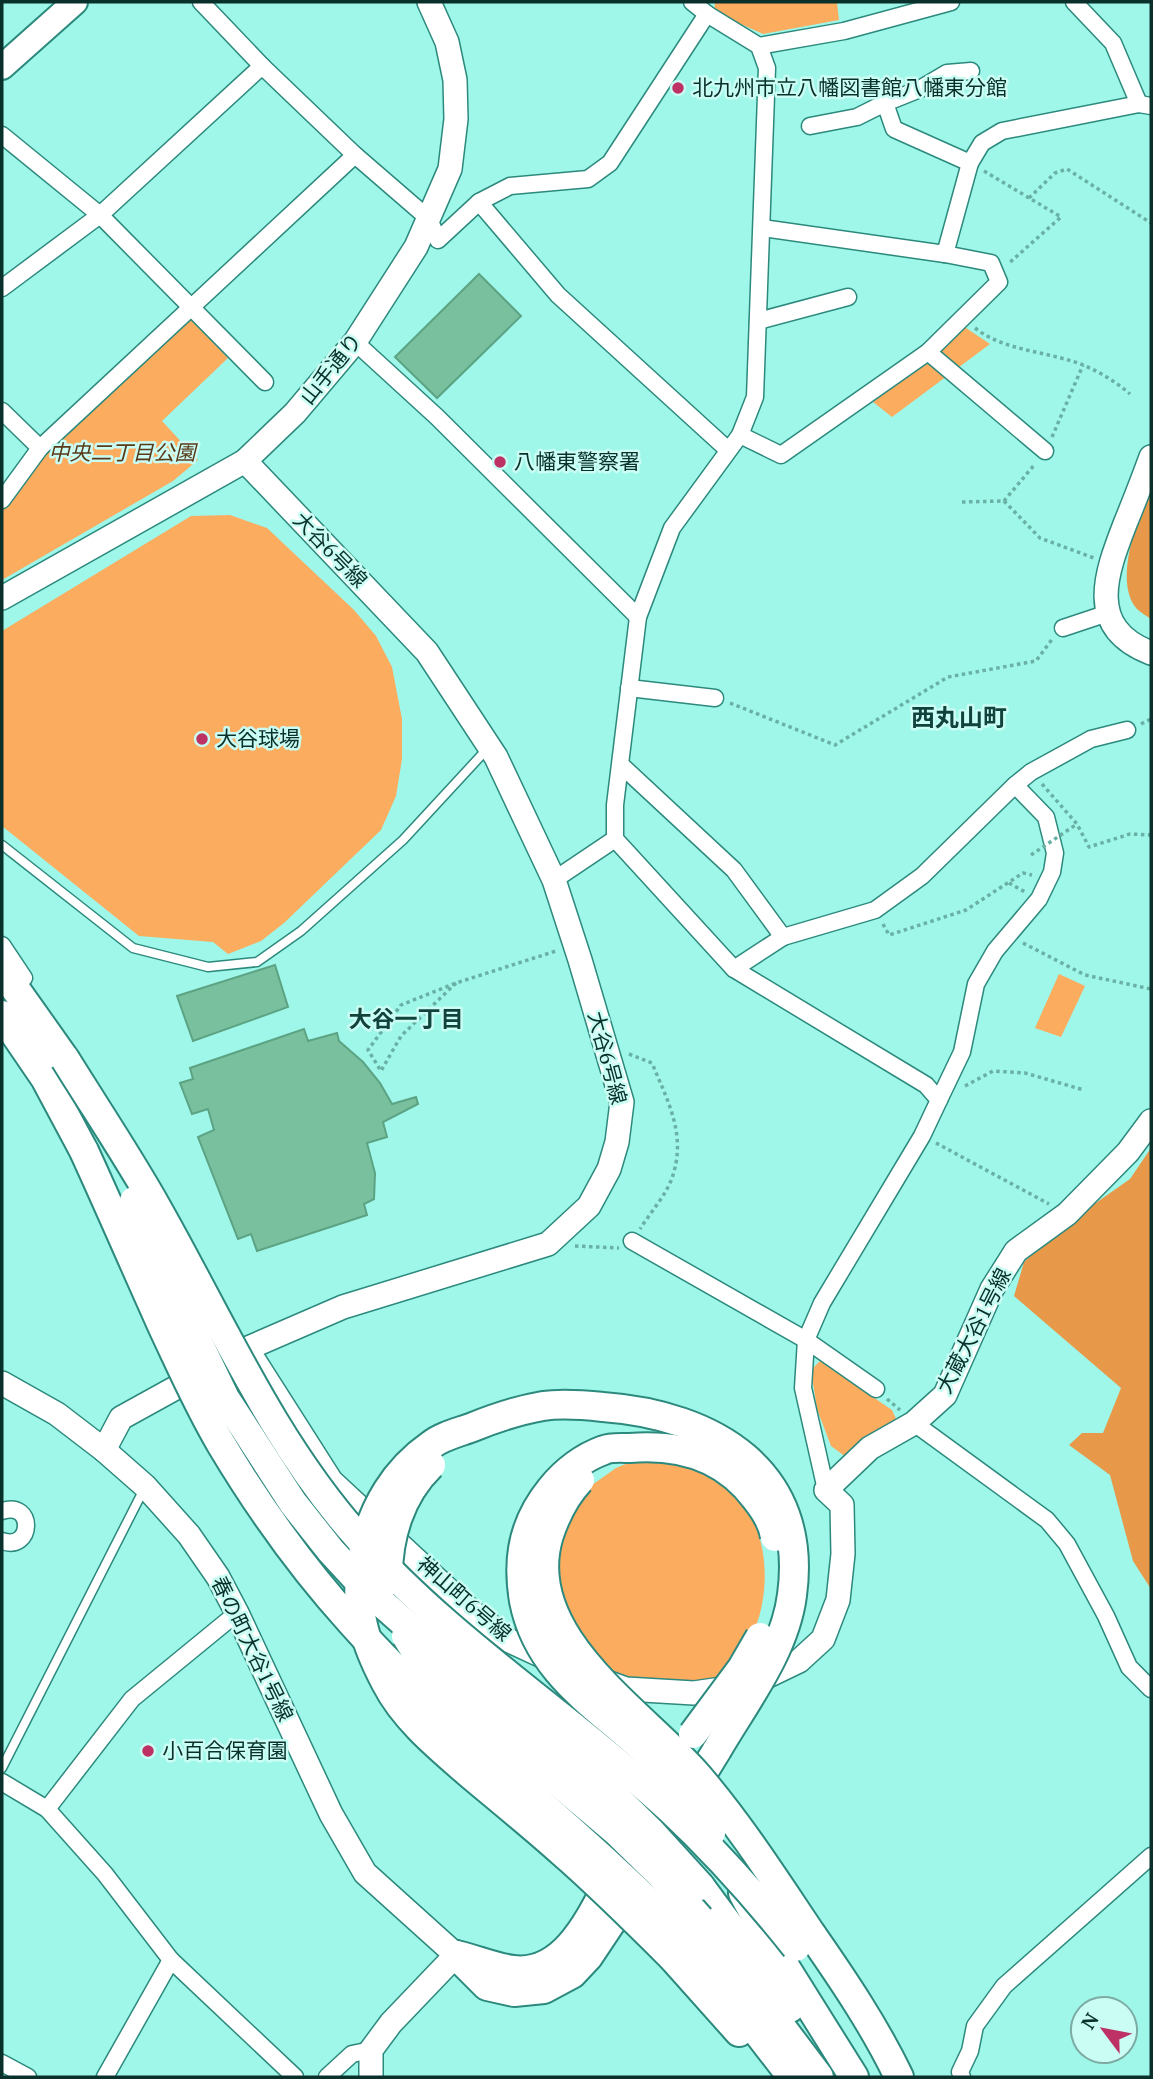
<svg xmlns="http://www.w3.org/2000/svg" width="1153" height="2079" viewBox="0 0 1153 2079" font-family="'PT Serif','Noto Sans JP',serif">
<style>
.green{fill:#fbac5f}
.forest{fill:#e79949}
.building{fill:#79c09f;stroke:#5ca383;stroke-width:2}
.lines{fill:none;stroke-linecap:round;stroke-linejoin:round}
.lane-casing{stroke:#2c897d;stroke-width:11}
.street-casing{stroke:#2c897d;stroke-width:19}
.secondary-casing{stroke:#2c897d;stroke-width:26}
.primary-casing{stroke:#2c897d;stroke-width:28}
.highway-casing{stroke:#2c897d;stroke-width:32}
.path{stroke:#69b0a5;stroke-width:3.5;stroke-dasharray:3.5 3.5;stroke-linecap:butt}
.lane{stroke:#fff;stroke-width:8}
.street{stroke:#fff;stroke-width:16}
.secondary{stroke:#fff;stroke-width:23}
.primary{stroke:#fff;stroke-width:24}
.highway{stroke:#fff;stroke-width:28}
.highway-bridge-casing{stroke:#2c897d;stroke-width:32;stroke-linecap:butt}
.path-bridge{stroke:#69b0a5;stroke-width:3.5;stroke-dasharray:3.5 3.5;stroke-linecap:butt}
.highway-bridge{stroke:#fff;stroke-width:28}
.poi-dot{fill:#be3165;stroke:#cafdf4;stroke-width:2.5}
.labels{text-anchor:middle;stroke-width:5;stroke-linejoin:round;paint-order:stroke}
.poi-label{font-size:21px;fill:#09302b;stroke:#cafdf4;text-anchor:start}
.street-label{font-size:21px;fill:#09302b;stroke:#cafdf4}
.park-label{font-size:21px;font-style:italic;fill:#593918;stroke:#cafdf4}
.neighbourhood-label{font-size:23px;font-weight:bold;fill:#12423c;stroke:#cafdf4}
.quarter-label{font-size:24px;font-weight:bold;fill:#12423c;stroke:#cafdf4}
</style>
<rect width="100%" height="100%" fill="#9ff7e9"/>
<g class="green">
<path d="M715,2H837L839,20L763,34L714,12Z"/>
<path d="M191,319L228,358L162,421L198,460L173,481L2,580V511L46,454Z"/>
<path d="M963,326L990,344L892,417L873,402L926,361Z"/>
<path d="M230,515L267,528L354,610L376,636L392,667L402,719V759L396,796L381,830L284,923L261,941L228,954L213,942L139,936L2,826V631L191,516Z"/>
<path d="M1059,974L1085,986L1061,1037L1035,1028Z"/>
<path d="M820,1361L892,1410L897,1421L846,1457L831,1446L817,1409L811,1370Z"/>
<path d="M633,1461C659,1462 688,1459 711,1472C770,1506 779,1594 745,1649C737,1662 722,1673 712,1684L616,1681L565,1613L554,1559L562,1523L585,1490L616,1468Z"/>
</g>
<g class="forest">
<path d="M1151,486V619C1147,616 1141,613 1137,609C1112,581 1139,515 1151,486Z"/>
<path d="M1151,1148V1589L1133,1561L1110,1475L1069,1445L1082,1433H1103L1121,1388L1014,1296L1024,1262L1063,1226L1130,1179Z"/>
</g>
<g class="building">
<path d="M479,274L521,316L437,398L395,357Z"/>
<path d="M275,965L288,1007L193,1041L177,996Z"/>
<path d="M304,1029L308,1041L337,1033L339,1041L363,1062L380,1083L392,1104L416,1097L418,1104L383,1122L387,1137L367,1143L375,1173L374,1199L364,1204L367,1215L257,1251L251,1234L238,1239L198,1137L214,1130L208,1109L192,1114L180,1083L193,1079L190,1068Z"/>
</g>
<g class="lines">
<g class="lane-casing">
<g id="lane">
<path d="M2,845L133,948L208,967L257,962L301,931L403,840L488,748"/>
<path d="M2,1768L144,1489"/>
</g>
</g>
<g class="street-casing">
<g id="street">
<path d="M201,2L262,66L355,155L429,219L438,240L479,202L558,295L728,450"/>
<path d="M692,2L707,14L759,46L767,68L755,397L740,435L672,528L638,617L615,805V839L734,969L926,1085L939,1100L922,1136L822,1303L806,1340L803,1388L826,1490"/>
<path d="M1074,2L1113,43L1139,104"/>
<path d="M759,46L844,31L951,2"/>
<path d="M885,103L920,89L947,73L971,71"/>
<path d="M810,126L857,117L885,103L894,129L970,163"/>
<path d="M2,135L100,215L265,382"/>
<path d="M479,202L510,186L588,179L610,163L707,14"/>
<path d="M945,254L970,163L982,143L1002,131L1139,104L1151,106"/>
<path d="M2,288L100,215L262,66"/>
<path d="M758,321L848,297"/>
<path d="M355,342L437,417L638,617"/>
<path d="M928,352L1045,451"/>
<path d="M2,411L40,448"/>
<path d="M740,435L781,455L928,352L999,282L991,263L945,254L762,228"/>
<path d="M2,500L40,448L355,155"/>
<path d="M1063,628L1108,613"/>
<path d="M629,688L715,698"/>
<path d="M621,765L734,870L783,937"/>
<path d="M554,880L615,839"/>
<path d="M2,945L24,978"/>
<path d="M734,969L783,937L875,910L922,876L1015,785L1031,772L1091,739L1127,730"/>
<path d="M939,1100L962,1052L976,984L995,951L1039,899L1052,872L1055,853L1046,817L1015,785"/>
<path d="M632,1241L806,1340L876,1389"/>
<path d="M914,1423L1047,1520L1067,1544L1106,1616L1129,1667L1151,1689"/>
<path d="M2,1511C35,1500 33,1552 2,1541"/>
<path d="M2,1782L47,1809L105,1874L171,1960L295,2077"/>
<path d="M47,1809L132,1699L237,1613"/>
<path d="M2,2063L28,2077"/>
<path d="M105,2077L171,1960"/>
<path d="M327,2077L352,2054L371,2050"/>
<path d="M962,2077L960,2072L970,2051L975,2026L1004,1986L1151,1856"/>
</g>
</g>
<g class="secondary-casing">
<g id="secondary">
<path d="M1151,457C1143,479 1134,502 1125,524C1106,573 1085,628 1151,653"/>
<path d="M2,598L245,461L295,413L355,342L416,247L450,169L456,119L455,80L447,42L429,2"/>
<path d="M252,1357L331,1481L471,1611L510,1641L553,1661"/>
<path d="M2,1383L57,1414L104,1450L145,1486L189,1535L218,1577L237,1613L331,1814L365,1873L456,1955L391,2023L371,2050V2077"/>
<path d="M104,1450L121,1418L246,1349L343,1307L548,1244L589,1206L609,1169L617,1142L622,1102L580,960L554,880L496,757L427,652L245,461"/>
<path d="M601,1680L626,1689L694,1693L749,1685L799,1661L823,1639L838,1600L843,1554L842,1505L826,1490L870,1448L914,1423L945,1395L992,1289L1016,1251L1067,1214L1128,1152L1151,1121"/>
</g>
</g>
<g class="primary-casing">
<path id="primary" d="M2,67L75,2"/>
</g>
<g class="highway-casing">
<g id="highway">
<path d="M2,970L65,1059"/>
<path d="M2,1015L45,1078L84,1151"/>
<path d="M700,1886L790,2008"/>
<path d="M743,1893L772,1946L854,2077"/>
<path d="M700,1919L819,2077"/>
<path d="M812,1935C844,1981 875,2027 899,2077"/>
<path d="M687,1940L749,2012"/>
<path d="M456,1955L487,1986L514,1992L544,1989L572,1974L588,1957L612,1921L717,1750"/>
<path d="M456,1955C474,1959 496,1968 513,1970C568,1977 594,1909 615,1871"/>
<path d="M673,1958L739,2032"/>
<path d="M734,2002L792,2077"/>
</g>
</g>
<g class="path">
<path d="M984,171L1061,217L1008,264"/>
<path d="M1029,198L1055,173L1067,169L1151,223"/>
<path d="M975,328C1006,352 1048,351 1083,365C1100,372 1116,382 1130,394"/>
<path d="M1052,437L1083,365"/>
<path d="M1004,501L1040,538L1094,558"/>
<path d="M962,502L1004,501L1035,464"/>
<path d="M730,703L835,745L948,677L1036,661L1053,638"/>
<path d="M1141,724L1151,719"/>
<path d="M1042,784L1077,824L1089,847L1130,834L1151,835"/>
<path d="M1009,883L1025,892"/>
<path d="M883,924L889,935L966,910L1023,873L1032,875"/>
<path d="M1023,943L1085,975L1151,989"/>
<path d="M456,983L401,1036L381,1071L368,1050L401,1005L456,983L556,951"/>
<path d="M629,1054L652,1063C668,1102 687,1135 672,1178C666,1195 650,1213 640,1229"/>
<path d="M965,1086L993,1071L1025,1073L1084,1090"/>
<path d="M936,1143L1049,1204"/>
<path d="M575,1246L619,1248"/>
<path d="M887,1399L900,1410"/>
</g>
<use href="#lane" class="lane"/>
<use href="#street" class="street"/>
<use href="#secondary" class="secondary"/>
<use href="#primary" class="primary"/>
<use href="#highway" class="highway"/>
<g class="highway-bridge-casing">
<g id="highway-bridge">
<path d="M65,1059C96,1109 129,1158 157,1208C220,1319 272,1441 358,1537C450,1641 568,1715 670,1809C716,1852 757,1898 796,1947"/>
<path d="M84,1151C111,1210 137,1270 164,1330C182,1368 199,1407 221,1444C258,1506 303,1569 352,1623C455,1738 580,1830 687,1940"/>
<path d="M134,1201L171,1286L225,1398L293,1503L331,1551L367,1590L410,1628L604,1786L650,1831L700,1886"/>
<path d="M580,1480C565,1496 556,1514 549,1535C518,1635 640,1710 697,1775C740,1825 775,1880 812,1935"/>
<path d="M388,1581C387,1538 400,1495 431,1465"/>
<path d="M406,1636L419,1657L436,1679L616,1831L660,1874L700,1919"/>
<path d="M693,1734L742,1668L760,1637"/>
<path d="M711,1833C695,1807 677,1783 656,1761C605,1710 539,1678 524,1601C521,1583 520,1567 523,1549C530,1506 563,1465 604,1450C611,1447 622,1448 630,1448C680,1444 725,1457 756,1499C764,1509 773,1523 775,1537"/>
<path d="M673,1958C637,1922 601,1886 563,1853C533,1826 502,1801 471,1775C440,1748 405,1720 386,1683C361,1636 353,1602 364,1549C373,1507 395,1470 431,1445C442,1436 460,1432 473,1427C495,1418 520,1410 543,1406C562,1403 584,1405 603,1407C713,1415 809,1471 792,1595C785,1651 745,1702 717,1750"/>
</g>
</g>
<path class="path-bridge" d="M1031,855L1077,824"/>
<use href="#highway-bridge" class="highway-bridge"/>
</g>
<g class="poi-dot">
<circle cx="678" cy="88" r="7"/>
<circle cx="500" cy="462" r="7"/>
<circle cx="202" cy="739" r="7"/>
<circle cx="148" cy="1751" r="7"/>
</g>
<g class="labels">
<g class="poi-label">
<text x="692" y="95">北九州市立八幡図書館八幡東分館</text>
<text x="514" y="469">八幡東警察署</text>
<text x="216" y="746">大谷球場</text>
<text x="162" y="1758">小百合保育園</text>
</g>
<g class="street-label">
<text transform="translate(331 369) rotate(-51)" y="7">山手通り</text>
<text transform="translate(330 550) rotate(46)" y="7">大谷6号線</text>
<text transform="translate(607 1058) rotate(75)" y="7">大谷6号線</text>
<text transform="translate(974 1331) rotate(-63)" y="7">大蔵大谷1号線</text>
<text transform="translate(464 1599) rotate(41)" y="7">神山町6号線</text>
<text transform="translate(252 1649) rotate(64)" y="7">春の町大谷1号線</text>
</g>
<g class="park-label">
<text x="122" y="460">中央二丁目公園</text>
</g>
<g class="neighbourhood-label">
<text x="406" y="1027">大谷一丁目</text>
</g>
<g class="quarter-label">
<text x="959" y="726">西丸山町</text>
</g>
</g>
<rect width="1153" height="2079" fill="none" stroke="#09302b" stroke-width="7"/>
<g transform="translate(1104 2030) rotate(302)"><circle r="33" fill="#cafdf4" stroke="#7daba4" stroke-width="2"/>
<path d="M0-5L12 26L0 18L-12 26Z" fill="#be3165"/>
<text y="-10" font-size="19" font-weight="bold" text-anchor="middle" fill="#09302b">N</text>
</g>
</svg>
